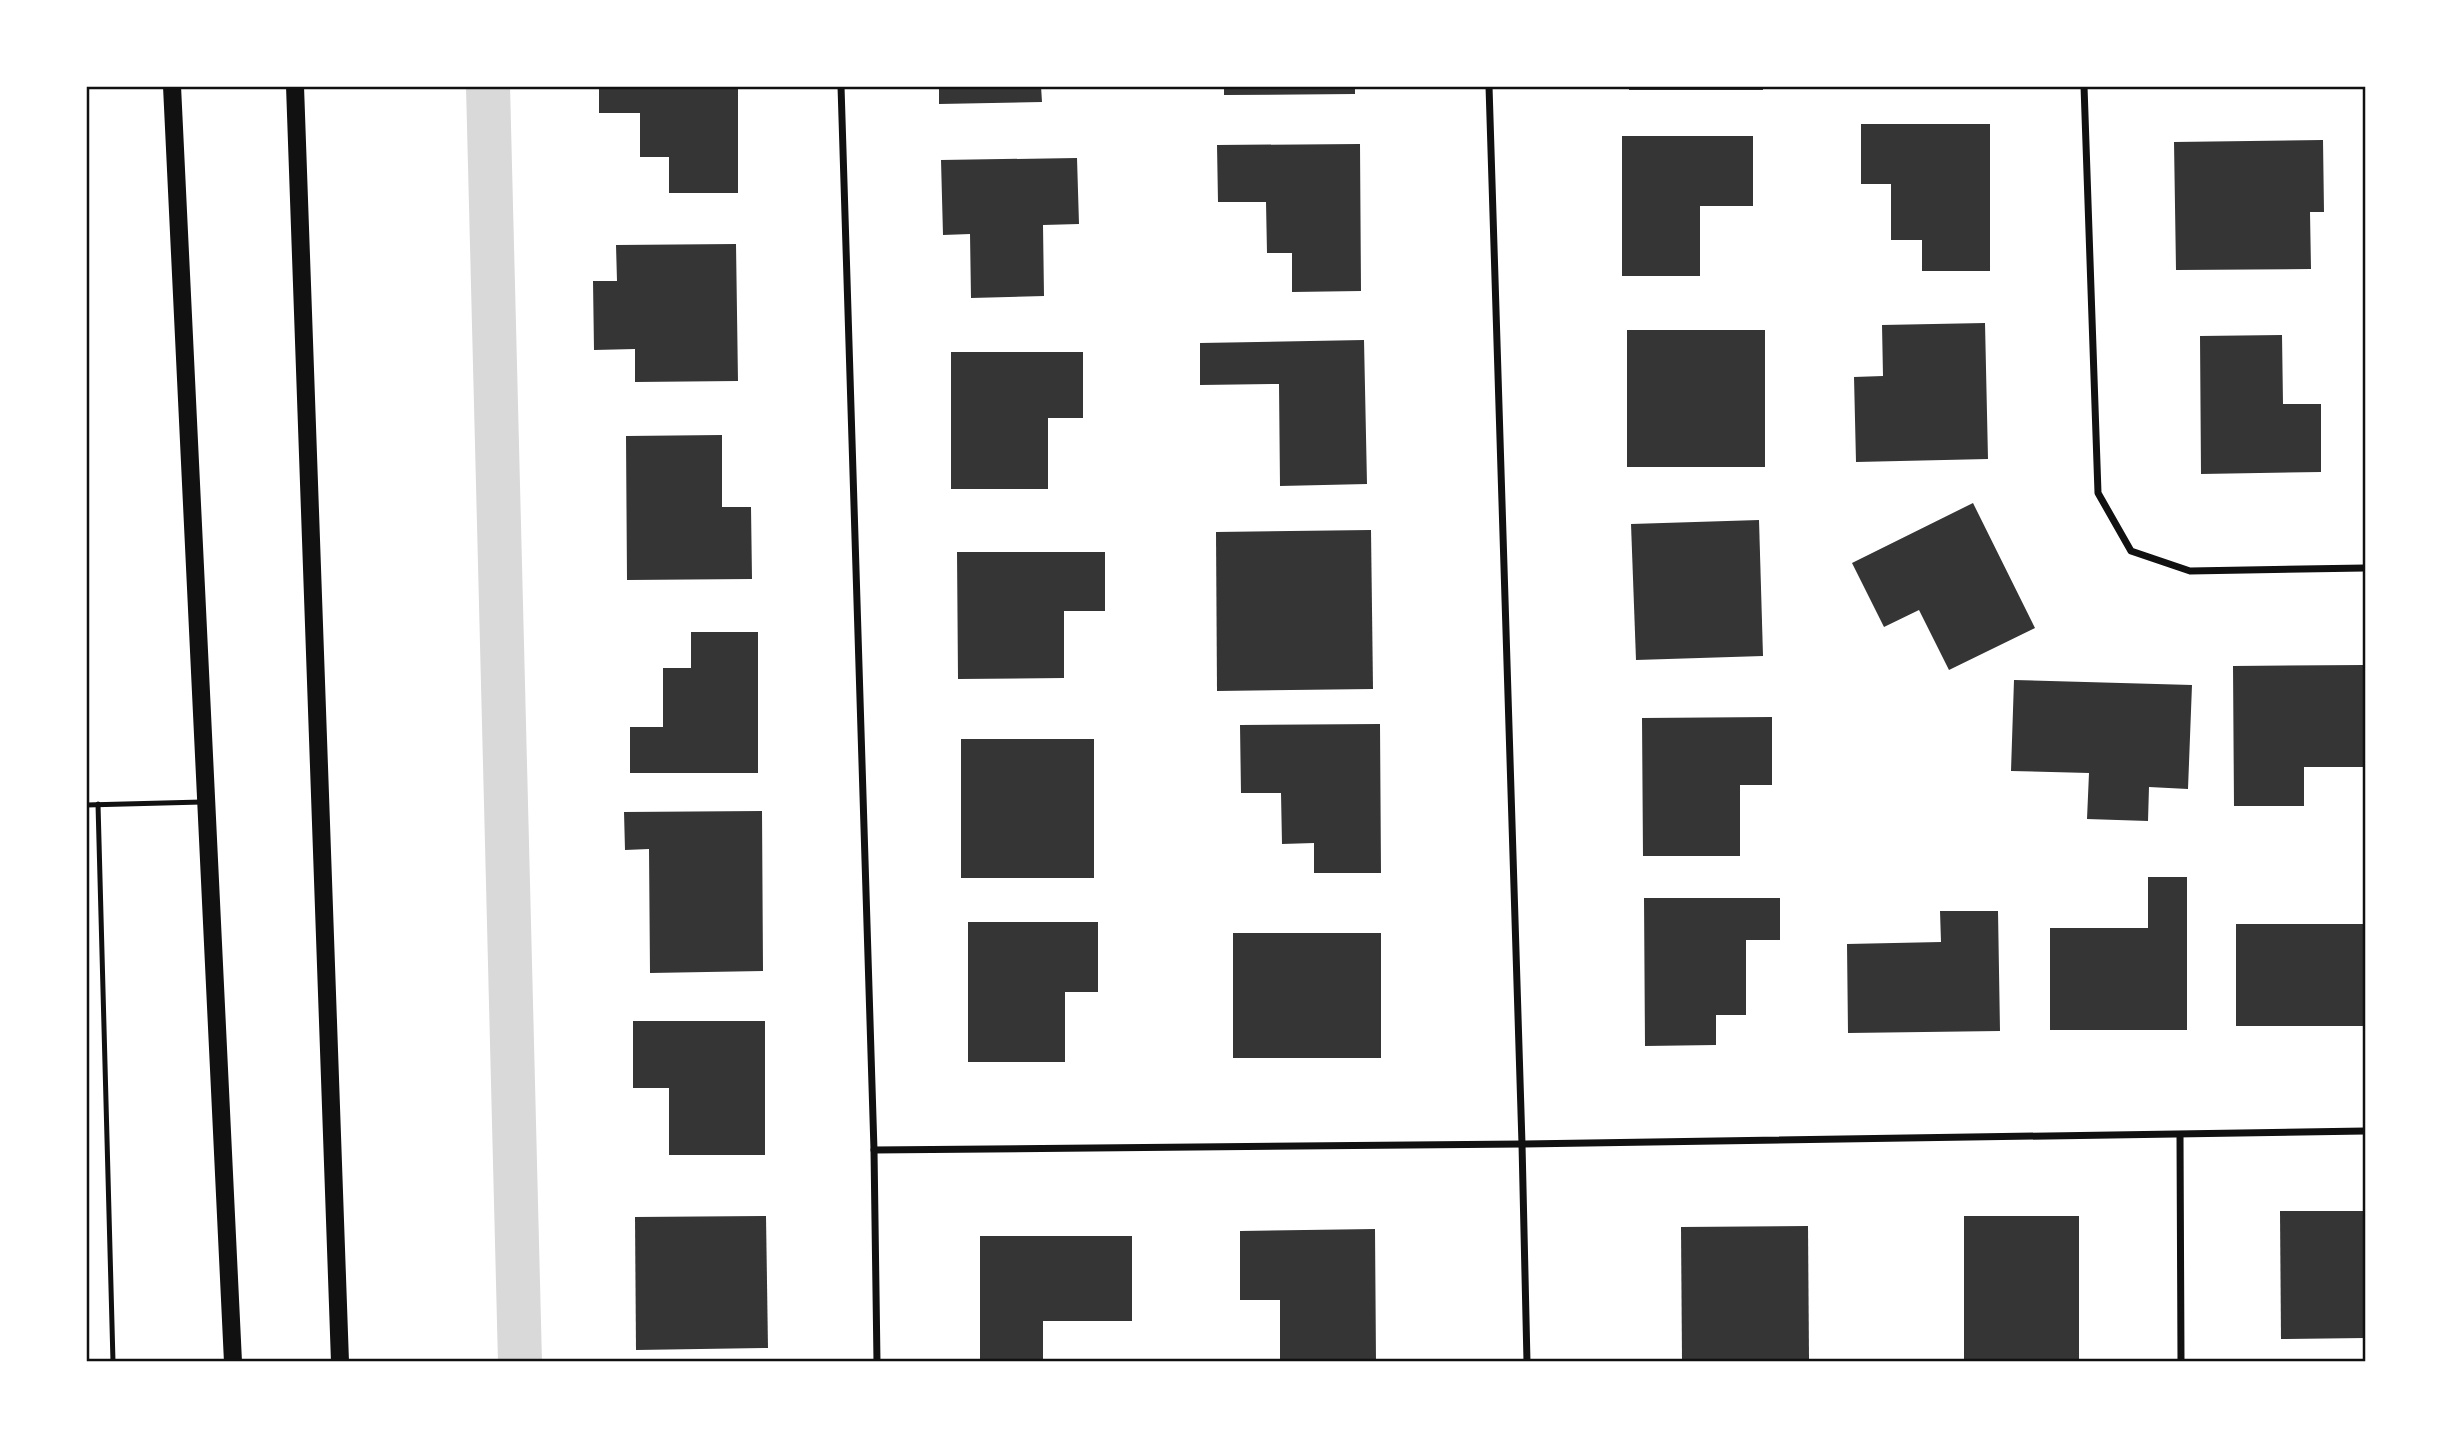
<svg xmlns="http://www.w3.org/2000/svg" width="2451" height="1448" viewBox="0 0 2451 1448" font-family="Poppins,sans-serif">
<style>
.lines{fill:none;stroke-linecap:round;stroke-linejoin:round}
.canal{stroke:#d9d9d9;stroke-width:44}
.building{fill:#353535}
.service{stroke:#111;stroke-width:5}
.minor{stroke:#111;stroke-width:7}
.primary{stroke:#111;stroke-width:18}
.neatline{fill:none;stroke:#111;stroke-width:2.5}
</style>
<rect width="100%" height="100%" fill="#fff"/>
<g class="lines">
<path class="canal" d="M488,86L520,1362"/>
</g>
<g class="building">
<path d="M599,86H738V193H669V157H640V113H599Z"/>
<path d="M939,86H1041L1042,102L939,104Z"/>
<path d="M1224,86H1355V94L1224,95Z"/>
<rect x="1629" y="86" width="134" height="4"/>
<path d="M1861,124H1990V271H1922V240H1891V184H1861Z"/>
<path d="M1622,136H1753V206H1700V276H1622Z"/>
<path d="M2323,140L2324,212H2310L2311,269L2176,270L2174,142Z"/>
<path d="M1360,144L1361,291L1292,292V253H1267L1266,202H1218L1217,145Z"/>
<path d="M1077,158L1079,224L1043,225L1044,296L971,298L970,234L943,235L941,160Z"/>
<path d="M736,244L738,381L635,382V349L594,350L593,281H617L616,245Z"/>
<path d="M1985,323L1988,459L1856,462L1854,377L1883,376L1882,325Z"/>
<rect x="1627" y="330" width="138" height="137"/>
<path d="M2282,335L2283,404H2321V472L2201,474L2200,336Z"/>
<path d="M1364,340L1367,484L1280,486L1279,384L1200,385V343Z"/>
<path d="M951,352H1083V418H1048V489H951Z"/>
<path d="M722,435V507H751L752,579L627,580L626,436Z"/>
<path d="M1973,503L2035,628L1949,670L1919,610L1884,627L1852,563Z"/>
<path d="M1759,520L1763,656L1636,660L1631,524Z"/>
<path d="M1371,530L1373,689L1217,691L1216,532Z"/>
<path d="M957,552H1105V611H1064V678L958,679Z"/>
<path d="M691,632H758V773H630V727H663V668H691Z"/>
<path d="M2365,665V767H2304V806H2234L2233,666Z"/>
<path d="M2014,680L2192,685L2188,789L2149,787L2148,821L2087,819L2089,773L2011,771Z"/>
<path d="M1772,717V785H1740V856H1643L1642,718Z"/>
<path d="M1380,724L1381,873H1314V843L1282,844L1281,793H1241L1240,725Z"/>
<rect x="961" y="739" width="133" height="139"/>
<path d="M762,811L763,971L650,973L649,849L625,850L624,812Z"/>
<path d="M2148,877H2187V1030H2050V928H2148Z"/>
<path d="M1644,898H1780V940H1746V1015H1716V1045L1645,1046Z"/>
<path d="M1940,911H1998L2000,1031L1848,1033L1847,944L1941,942Z"/>
<path d="M968,922H1098V992H1065V1062H968Z"/>
<rect x="2236" y="924" width="129" height="102"/>
<rect x="1233" y="933" width="148" height="125"/>
<path d="M633,1021H765V1155H669V1088H633Z"/>
<path d="M2280,1211H2365V1338L2281,1339Z"/>
<path d="M766,1216L768,1348L636,1350L635,1217Z"/>
<rect x="1964" y="1216" width="115" height="144"/>
<path d="M1808,1226L1809,1359L1682,1360L1681,1227Z"/>
<path d="M1375,1229L1376,1362H1280V1300H1240V1231Z"/>
<path d="M980,1236H1132V1321H1043V1362H980Z"/>
</g>
<g class="lines">
<g class="service">
<path d="M98,804L113,1362"/>
<path d="M86,805L202,802"/>
</g>
<g class="minor">
<path d="M841,86L874,1150L877,1362"/>
<path d="M1489,86L1522,1144L1527,1362"/>
<path d="M2084,86L2098,493L2131,551L2190,571L2365,568"/>
<path d="M2180,1135L2181,1362"/>
<path d="M874,1150L1522,1144L2365,1131"/>
</g>
<g class="primary">
<path d="M172,86L233,1362"/>
<path d="M295,86L340,1362"/>
</g>
</g>
<rect width="2451" height="1448" fill="none" stroke="#ffffff" stroke-width="175"/>
<rect x="88" y="88" width="2276" height="1272" class="neatline"/>
</svg>
